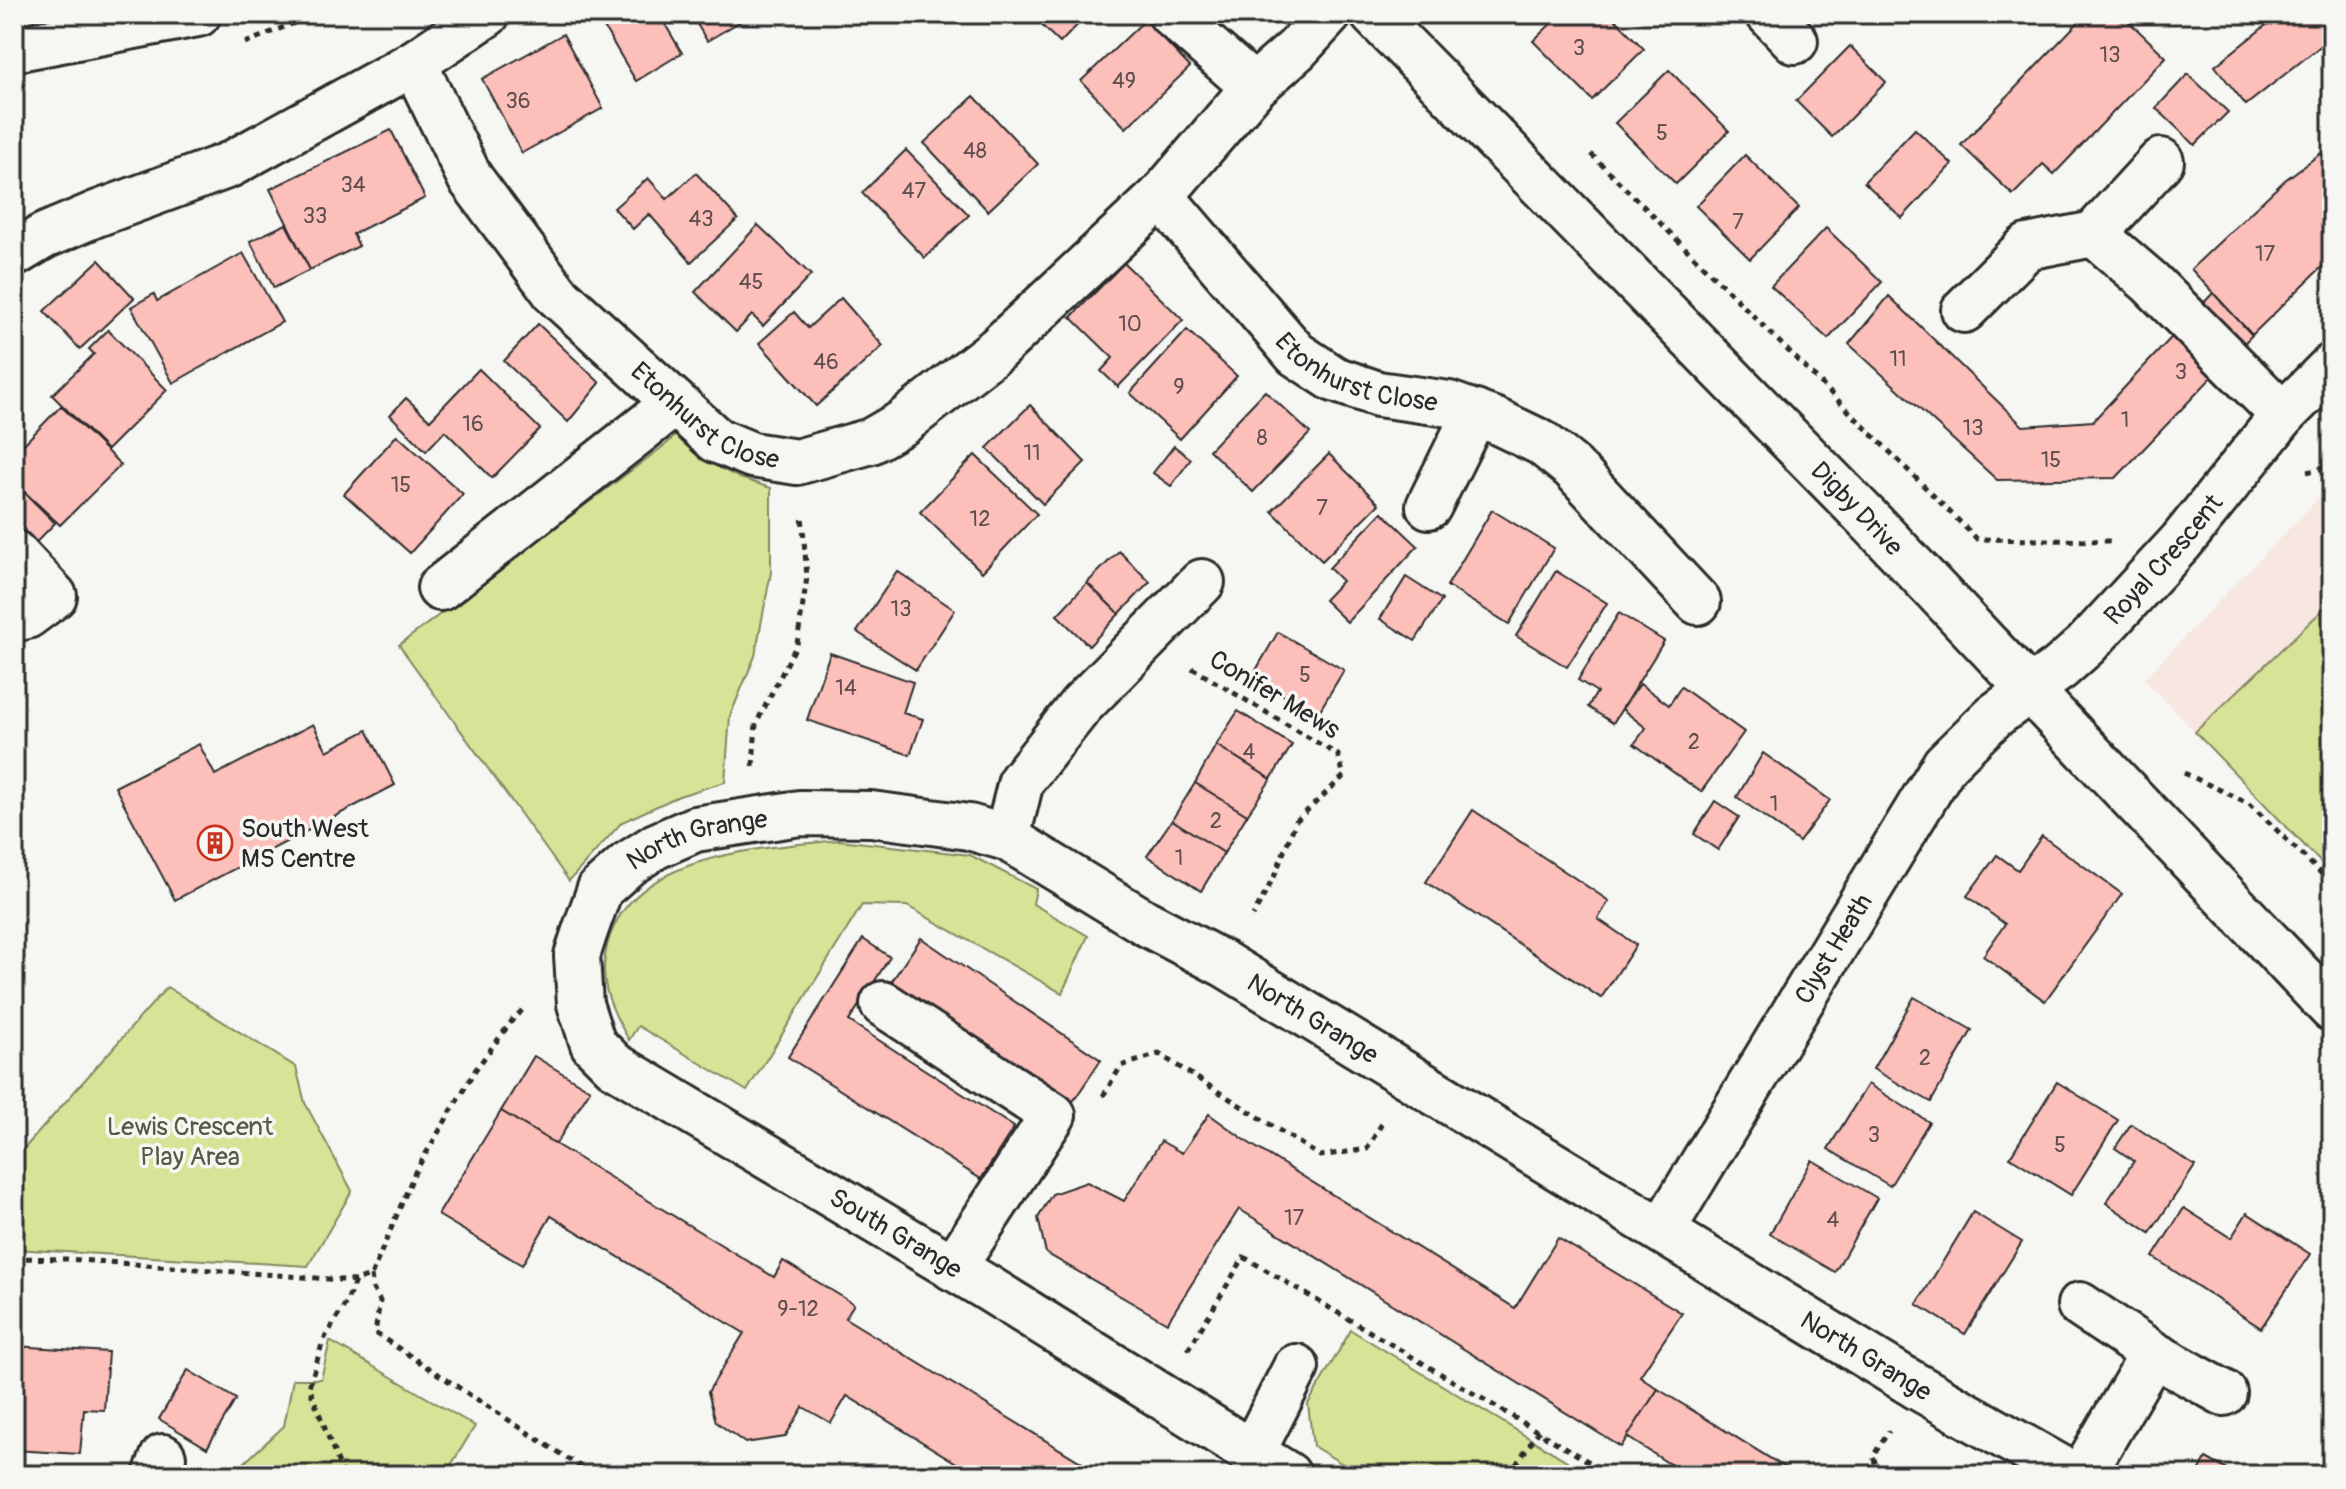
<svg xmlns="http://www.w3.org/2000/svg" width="2346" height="1489" viewBox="0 0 2346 1489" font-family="Pangolin,sans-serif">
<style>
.built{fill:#f8e6e1}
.green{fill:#d7e396;stroke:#818760;stroke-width:2}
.building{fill:#fcbfba;stroke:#2b2b2b;stroke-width:2}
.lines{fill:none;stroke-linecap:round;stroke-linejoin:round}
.minor-casing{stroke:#2b2b2b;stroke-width:50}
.path{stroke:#2b2b2b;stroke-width:5;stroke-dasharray:6 6;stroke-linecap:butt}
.minor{stroke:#f6f6f2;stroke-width:44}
.labels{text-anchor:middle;stroke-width:7;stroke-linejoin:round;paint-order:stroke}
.number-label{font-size:22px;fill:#5f504f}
.street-label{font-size:26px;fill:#2b2b2b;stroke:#f6f6f2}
.poi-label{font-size:26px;fill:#2b2b2b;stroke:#f6f6f2;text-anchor:start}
.park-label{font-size:26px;fill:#565946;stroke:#f6f6f2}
</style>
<rect width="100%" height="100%" fill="#f6f6f2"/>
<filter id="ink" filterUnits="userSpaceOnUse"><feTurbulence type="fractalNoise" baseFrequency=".0125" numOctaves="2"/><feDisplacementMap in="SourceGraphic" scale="16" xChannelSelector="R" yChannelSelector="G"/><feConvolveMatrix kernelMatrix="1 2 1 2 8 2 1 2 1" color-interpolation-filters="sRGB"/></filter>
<g filter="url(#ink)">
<path class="built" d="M2332,484V874L2144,679Z"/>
<g class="green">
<path d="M681,431L706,461L740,478L771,488V572L755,656L730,716L725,782L679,796L622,822L569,881L399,645L665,445Z"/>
<path d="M2332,601V874L2195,732Z"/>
<path d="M839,840L970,855L1036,889L1033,904L1088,936L1062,993L907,906L862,905L747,1091L638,1026L629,1040C608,1005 596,976 610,936C639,852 765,848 839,840Z"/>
<path d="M167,987L296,1067L305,1103L352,1191L308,1266L14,1249V1160Z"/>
<path d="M1351,1330L1590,1475H1361L1313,1446L1308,1404Z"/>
<path d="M330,1341L475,1426L445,1475H231L284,1426L293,1379H321Z"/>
</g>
<g class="building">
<path d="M596,14H659L682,53L636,81Z"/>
<path d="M691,14H753L707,41Z"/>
<path d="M1030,14H1088L1060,43Z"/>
<path d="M1561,14H1610L1644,49L1592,100L1533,41Z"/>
<path d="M2086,14H2121L2166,57L2054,174L2043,164L2013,195L1961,145Z"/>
<path d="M2280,14H2332V37L2246,105L2215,66Z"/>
<path d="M1145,20L1190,67L1126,128L1081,81Z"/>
<path d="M563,34L603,108L522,153L482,79Z"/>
<path d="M1850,46L1886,82L1832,137L1796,101Z"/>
<path d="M1669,70L1729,131L1676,184L1615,123Z"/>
<path d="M2188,74L2228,112L2195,145L2156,108Z"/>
<path d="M974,96L1038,164L988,211L924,143Z"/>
<path d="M1915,129L1952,164L1902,218L1864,182Z"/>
<path d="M391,130L425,198L353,234L359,246L310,270L270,189Z"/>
<path d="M2332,145V257L2252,335L2191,269L2285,180Z"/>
<path d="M906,150L969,215L925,258L862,193Z"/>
<path d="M1745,155L1799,208L1750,259L1696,206Z"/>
<path d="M696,173L738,219L691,262L649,214L633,229L614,208L648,178L667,199Z"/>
<path d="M286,224L310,270L274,288L250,241Z"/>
<path d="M758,225L811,275L763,326L752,315L736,332L695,292Z"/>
<path d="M1826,228L1882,282L1828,339L1771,286Z"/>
<path d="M243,253L282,322L173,383L131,307L154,294L157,301Z"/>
<path d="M99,260L134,298L80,349L44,311Z"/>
<path d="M1124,263L1183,320L1118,387L1101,371L1113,358L1071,317Z"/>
<path d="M2213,293L2252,335L2116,478L1997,480L1849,344L1889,296L2023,426L2093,421Z"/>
<path d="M841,298L883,346L816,406L759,343L794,312L808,328Z"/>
<path d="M538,324L600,383L568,422L504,361Z"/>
<path d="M108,330L167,390L107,450L52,395L94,354L89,349Z"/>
<path d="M1187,330L1237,376L1180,439L1130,393Z"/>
<path d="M479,369L540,429L492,478L445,431L426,451L390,415L406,398L430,420Z"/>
<path d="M1265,391L1310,433L1253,492L1209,450Z"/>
<path d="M1030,405L1085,462L1043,504L987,448Z"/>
<path d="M61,406L121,465L60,525L14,482V441L20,448Z"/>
<path d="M397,435L463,494L410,553L344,494Z"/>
<path d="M1174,446L1191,459L1171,486L1153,473Z"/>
<path d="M1329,454L1379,504L1322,561L1272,511Z"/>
<path d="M975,455L1037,514L982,572L920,512Z"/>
<path d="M14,482L55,523L14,565Z"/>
<path d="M1492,510L1554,548L1509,624L1447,586Z"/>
<path d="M1382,512L1418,546L1347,622L1324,600L1342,581L1329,568Z"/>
<path d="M1119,551L1150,582L1119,614L1087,583Z"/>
<path d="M897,571L955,610L916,670L857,632Z"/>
<path d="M1556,571L1607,603L1567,667L1516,636Z"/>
<path d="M1406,577L1442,600L1415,641L1380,619Z"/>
<path d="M1087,583L1119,614L1089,646L1057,615Z"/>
<path d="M1619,613L1664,641L1613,723L1588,707L1597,692L1578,680Z"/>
<path d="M1278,632L1344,670L1317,715L1252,677Z"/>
<path d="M830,653L913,682L903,713L923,719L910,755L807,720Z"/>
<path d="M1640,684L1669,705L1681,687L1744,732L1701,792L1634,744L1646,728L1622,709Z"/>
<path d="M1238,711L1292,745L1271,779L1216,745Z"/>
<path d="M313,724L327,751L367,730L395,785L175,900L115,787L199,744L215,775Z"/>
<path d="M1216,745L1271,779L1247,815L1195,783Z"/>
<path d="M1763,753L1830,800L1799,842L1737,797Z"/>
<path d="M1195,783L1247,815L1224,853L1172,820Z"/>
<path d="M1715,801L1739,817L1718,850L1694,834Z"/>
<path d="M1473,810L1609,901L1598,919L1636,945L1601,998L1426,882Z"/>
<path d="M1172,820L1224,853L1201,891L1147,856Z"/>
<path d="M2042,836L2122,894L2045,1001L1983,956L2005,924L1967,896L1997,855L2018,870Z"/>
<path d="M921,938L1101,1060L1070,1106L890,984Z"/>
<path d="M863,939L890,957L849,1021L1014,1127L981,1179L788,1057Z"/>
<path d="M1914,997L1972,1030L1931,1102L1873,1069Z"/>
<path d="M534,1056L590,1090L556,1144L501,1111Z"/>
<path d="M2057,1082L2118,1120L2071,1195L2010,1157Z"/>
<path d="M1868,1084L1929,1122L1890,1186L1828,1149Z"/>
<path d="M501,1111L774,1277L783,1261L854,1304L845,1318L1102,1475H976L847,1396L831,1423L803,1407L785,1437L745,1443L716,1422L708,1392L744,1333L551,1216L522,1265L438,1215Z"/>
<path d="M1209,1114L1249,1143L1515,1308L1558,1238L1682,1313L1640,1376L1658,1389L1621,1447L1239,1209L1167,1323L1046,1253L1038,1218L1052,1194L1087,1182L1124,1201L1161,1141L1182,1153Z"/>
<path d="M2131,1124L2195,1166L2150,1233L2106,1203L2134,1161L2115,1148Z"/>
<path d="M1812,1160L1877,1198L1835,1272L1770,1234Z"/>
<path d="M2184,1208L2231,1238L2247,1213L2310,1254L2261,1328L2153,1257Z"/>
<path d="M1973,1212L2022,1242L1965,1334L1917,1304Z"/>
<path d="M14,1346L108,1352L104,1410L84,1409L80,1454L14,1450Z"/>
<path d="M188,1370L236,1399L207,1448L159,1419Z"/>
<path d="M1658,1389L1797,1475H1687L1627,1437Z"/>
<path d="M2206,1458L2237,1475H2197Z"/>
</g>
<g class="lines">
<g class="minor-casing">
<g id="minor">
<path d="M1171,14L1254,87"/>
<path id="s1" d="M1373,14L1872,523L2332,1009"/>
<path d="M1769,14L1795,41"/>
<path d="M14,49L198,14"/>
<path d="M414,63L487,14"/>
<path id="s2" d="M1161,196L1296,354L1334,379L1378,394L1449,404L1496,421L1542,443L1572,467L1698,602"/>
<path d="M2094,234L2150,282L2283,415"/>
<path id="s3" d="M14,254L44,236L96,214L229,165L414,63L470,178L557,295L716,440L752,455L797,462L871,441L902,423L996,350L1161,196L1254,87L1297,49L1329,14"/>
<path d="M1964,310L2027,247L2094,234L2161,161"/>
<path d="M1429,506L1475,413"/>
<path d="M14,553L54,596L27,616L14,619"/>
<path d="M440,588L675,403"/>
<path d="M1007,838L1021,781L1081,705L1202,582"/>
<path d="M883,1004L1053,1115L953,1268"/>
<path id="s4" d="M1663,1229L1945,764L1994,716L2060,668L2086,645L2181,542L2283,415L2332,366"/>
<path d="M2080,1305L2153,1354L2224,1393"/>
<path d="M1252,1453L1296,1367"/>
<path d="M156,1475L163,1457"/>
<path id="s5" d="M1288,1475L986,1287L614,1065L593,1044L580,1004L577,956L585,931L600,889L628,864L656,846L695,829L800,813L871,814L969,827L1007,838L1146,923L1224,964L1916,1386L2073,1475"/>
<path d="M2082,1475L2153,1354"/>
</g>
</g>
<g class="path">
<path d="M245,43L316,14"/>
<path d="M1591,154L1977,539L2110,541"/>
<path d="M2307,472L2320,469L2332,457"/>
<path d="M1192,668L1338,755L1344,776L1296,821L1274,877L1253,916"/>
<path d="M753,766L756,724L797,644L807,577L802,515"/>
<path d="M2184,773L2250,804L2332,884"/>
<path d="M1103,1096L1121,1066L1159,1054L1320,1156L1367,1149L1384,1120"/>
<path d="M14,1258L67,1259L355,1281L371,1276L415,1172L476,1069L514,1018L526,1007"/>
<path d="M371,1276L373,1289L380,1301L375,1333L593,1475"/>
<path d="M1188,1350L1244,1257L1611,1475"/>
<path d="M343,1475L309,1387L323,1341L347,1301L355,1281"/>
<path d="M1509,1475L1539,1431"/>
<path d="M1879,1475L1873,1456L1889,1431"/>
</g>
<use href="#minor" class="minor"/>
</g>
</g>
<defs>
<g id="building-ring" transform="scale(1.8)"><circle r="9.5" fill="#f6f6f2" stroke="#c8321e" stroke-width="1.5"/><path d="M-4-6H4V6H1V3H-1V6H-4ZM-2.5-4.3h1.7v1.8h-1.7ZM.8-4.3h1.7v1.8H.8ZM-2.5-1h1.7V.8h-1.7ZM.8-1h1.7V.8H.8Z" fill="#c8321e"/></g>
</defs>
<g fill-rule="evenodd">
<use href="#building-ring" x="215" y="843"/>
</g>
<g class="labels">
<g class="number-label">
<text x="1579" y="55">3</text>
<text x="2110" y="62">13</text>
<text x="1124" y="88">49</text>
<text x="518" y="108">36</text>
<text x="1662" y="140">5</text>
<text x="975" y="158">48</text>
<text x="353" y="192">34</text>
<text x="914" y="198">47</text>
<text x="315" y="223">33</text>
<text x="701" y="226">43</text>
<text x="1738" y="229">7</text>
<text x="2265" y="261">17</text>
<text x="751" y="289">45</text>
<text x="1130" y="331">10</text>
<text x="1898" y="366">11</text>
<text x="826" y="369">46</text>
<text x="2181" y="379">3</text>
<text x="1179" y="394">9</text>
<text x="2125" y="427">1</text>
<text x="473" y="431">16</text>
<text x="1973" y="435">13</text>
<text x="1262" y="445">8</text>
<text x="1032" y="460">11</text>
<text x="2051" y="467">15</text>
<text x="401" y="492">15</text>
<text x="1322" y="515">7</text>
<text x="980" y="526">12</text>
<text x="901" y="616">13</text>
<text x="1305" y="682">5</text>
<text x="846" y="695">14</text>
<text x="1694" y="749">2</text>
<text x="1249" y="759">4</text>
<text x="1774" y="811">1</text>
<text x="1216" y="828">2</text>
<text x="1179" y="865">1</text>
<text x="1925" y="1065">2</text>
<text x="1874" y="1142">3</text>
<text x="2060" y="1152">5</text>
<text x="1294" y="1225">17</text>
<text x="1833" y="1227">4</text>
<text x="798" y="1316">9-12</text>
</g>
<g class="street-label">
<text dy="9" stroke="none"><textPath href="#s2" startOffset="272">Etonhurst Close</textPath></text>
<text dy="9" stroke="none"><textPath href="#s3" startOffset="912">Etonhurst Close</textPath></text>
<text dy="9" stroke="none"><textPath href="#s1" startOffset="692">Digby Drive</textPath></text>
<text dy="9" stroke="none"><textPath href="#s4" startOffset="844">Royal Crescent</textPath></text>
<text transform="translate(1275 694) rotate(31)" y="9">Conifer Mews</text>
<text dy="9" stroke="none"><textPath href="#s5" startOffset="1092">North Grange</textPath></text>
<text dy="9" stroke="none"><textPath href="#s4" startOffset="328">Clyst Heath</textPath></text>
<text dy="9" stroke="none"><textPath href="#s5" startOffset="1764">North Grange</textPath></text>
<text transform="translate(896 1233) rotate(31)" y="9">South Grange</text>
<text dy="9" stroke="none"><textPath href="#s5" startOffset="2412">North Grange</textPath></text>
</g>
<g class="poi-label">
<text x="241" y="837">South West<tspan x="241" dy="30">MS Centre</tspan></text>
</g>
<g class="park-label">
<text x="190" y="1135">Lewis Crescent<tspan x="190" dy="30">Play Area</tspan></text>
</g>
</g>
<rect width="2346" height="1489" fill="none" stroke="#f6f6f2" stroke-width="48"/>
<rect x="24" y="24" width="2298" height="1441" fill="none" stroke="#2b2b2b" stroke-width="3" filter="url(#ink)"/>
</svg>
